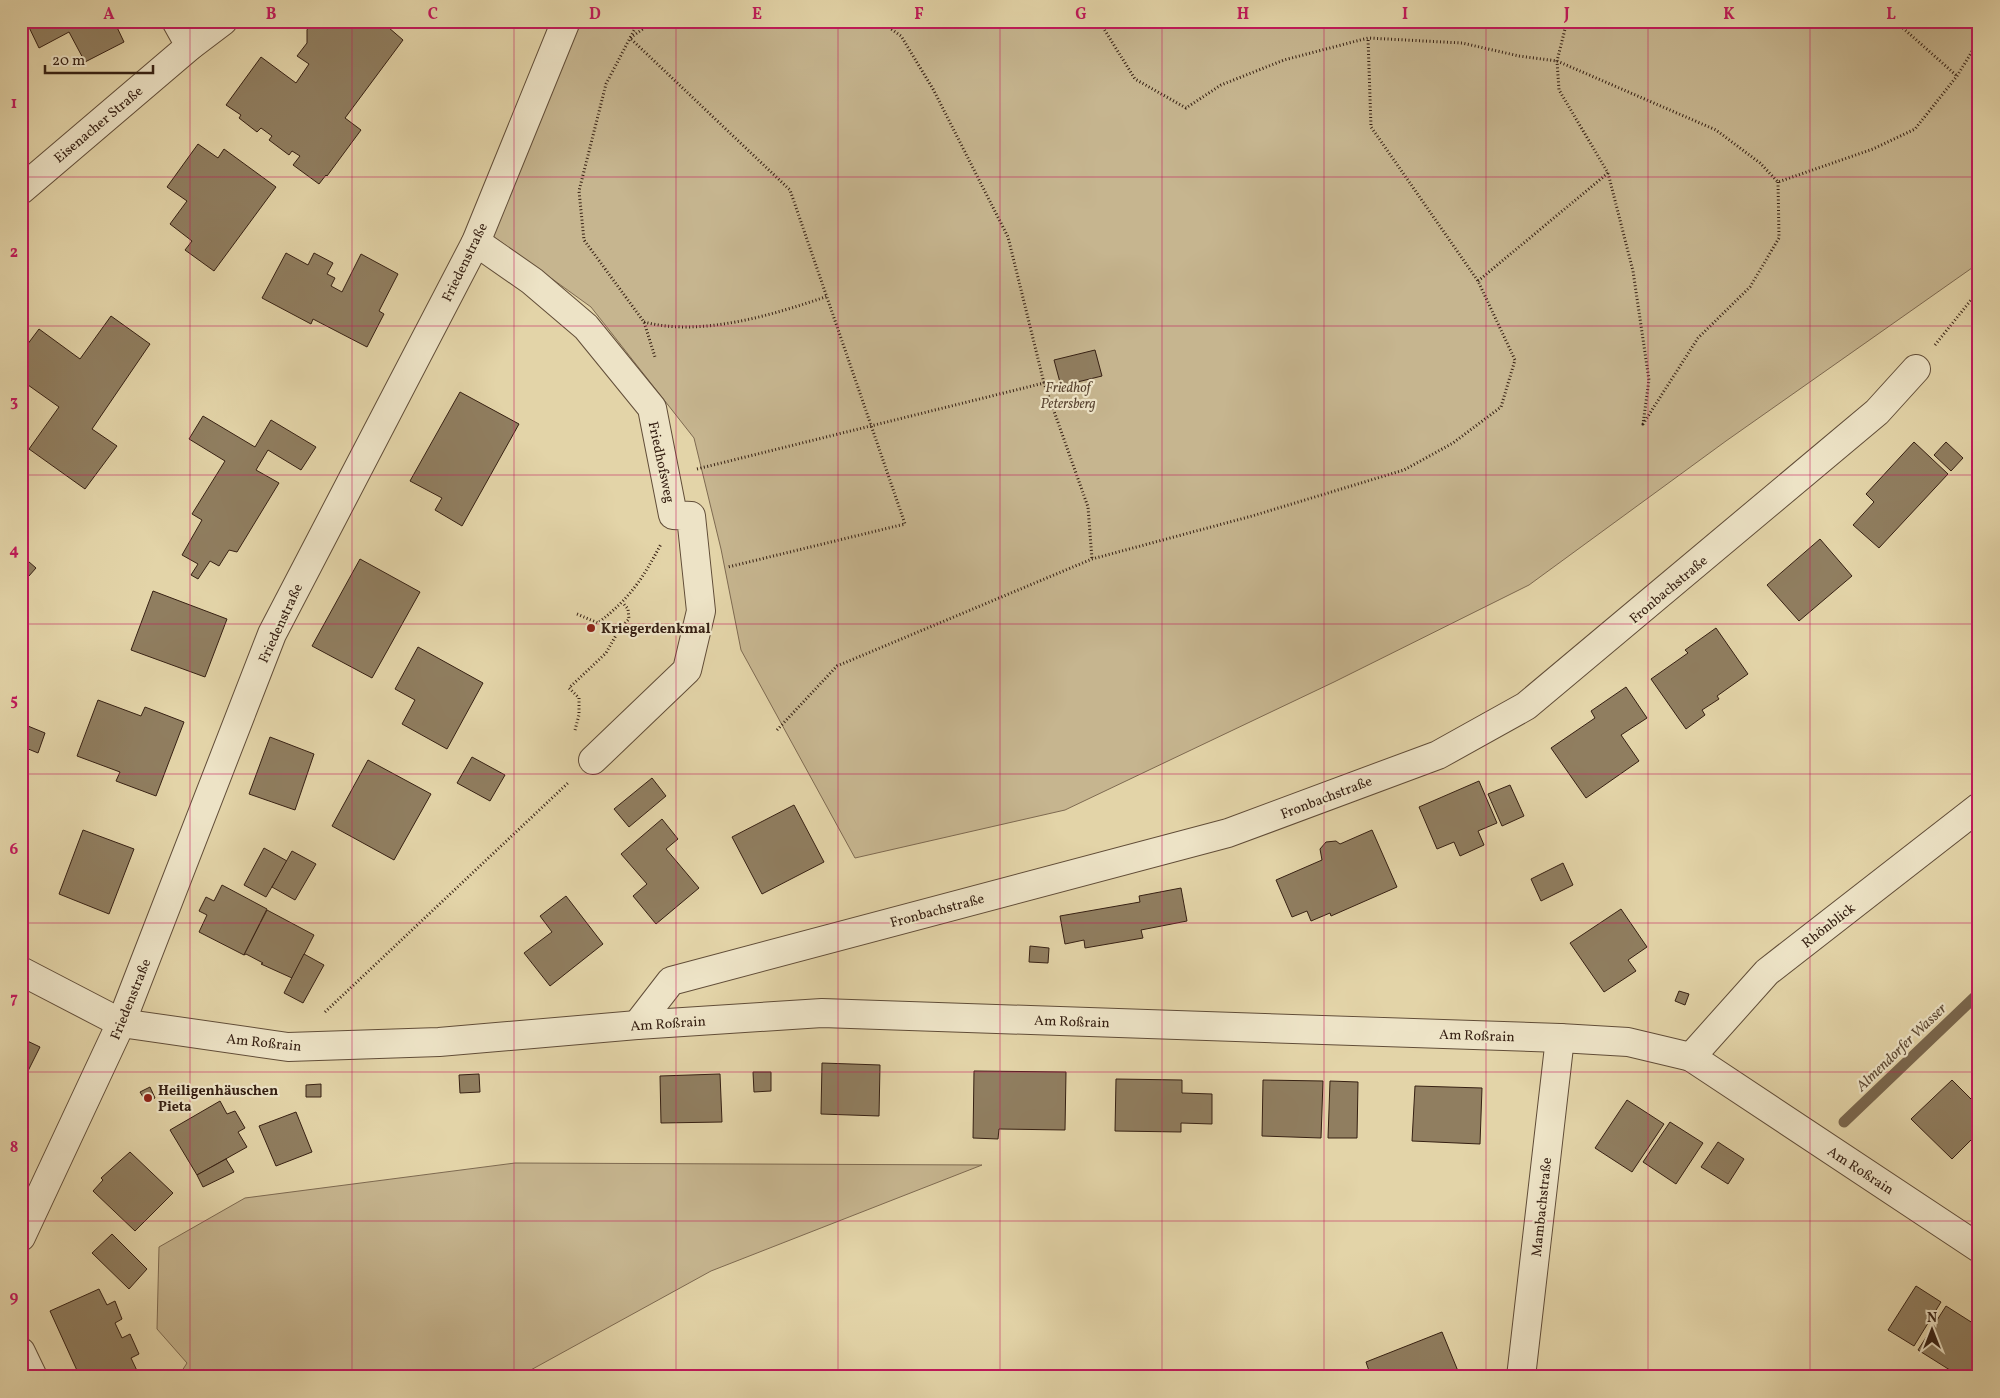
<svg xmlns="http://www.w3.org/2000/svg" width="2000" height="1398" viewBox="0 0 2000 1398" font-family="Vollkorn,serif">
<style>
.green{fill:#c6b58f;stroke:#7e6a51}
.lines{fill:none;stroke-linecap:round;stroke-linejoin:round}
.stream{stroke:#7a674e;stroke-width:11}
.building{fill:#907e60;stroke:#362013}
.minor-casing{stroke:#614d38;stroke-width:30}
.path{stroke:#362013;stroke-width:3;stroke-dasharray:1 2.5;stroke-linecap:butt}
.minor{stroke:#ede3c6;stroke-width:28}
.grid{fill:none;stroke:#c2185b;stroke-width:1;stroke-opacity:0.55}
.poi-dot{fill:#8f2418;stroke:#ede3c6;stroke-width:2}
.labels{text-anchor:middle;stroke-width:4.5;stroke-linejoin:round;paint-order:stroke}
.street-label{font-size:14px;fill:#362013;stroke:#ede3c6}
.park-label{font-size:14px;font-style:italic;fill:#5a4532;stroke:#ede3c6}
.poi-label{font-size:14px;font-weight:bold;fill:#362013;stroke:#ede3c6;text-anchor:start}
.water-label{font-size:15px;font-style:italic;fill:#5e4a35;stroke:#ede3c6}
.neatline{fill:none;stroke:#c2185b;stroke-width:2}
.grid-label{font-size:16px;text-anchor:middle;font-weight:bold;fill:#c2185b}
</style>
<rect width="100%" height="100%" fill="#e3d4a8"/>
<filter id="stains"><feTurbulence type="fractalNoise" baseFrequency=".004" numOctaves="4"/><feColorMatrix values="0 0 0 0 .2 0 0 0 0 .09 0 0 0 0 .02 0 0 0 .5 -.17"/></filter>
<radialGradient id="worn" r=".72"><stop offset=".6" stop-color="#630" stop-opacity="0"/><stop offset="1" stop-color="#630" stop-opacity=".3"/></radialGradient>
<g class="green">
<path d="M579,21H1979V263L1726,441L1529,585L1334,682L1065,810L855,858L741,650L721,549L694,438L591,307L490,234Z"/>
<path d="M515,1163L982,1165L711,1271L518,1377H178L187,1363L157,1329L159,1247L245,1198Z"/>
</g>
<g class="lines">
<path class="stream" d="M1844,1122L1979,993"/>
</g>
<g class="building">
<path d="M26,21H114L124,42L85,62L69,32L39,48Z"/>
<path d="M311,21H381L403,40L345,118L361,130L327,176L326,175L319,184L293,165L300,156L292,151L289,155L269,140L272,136L261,128L257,132L239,118L241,115L226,105L261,57L296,83L309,64L297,56L307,43V30Z"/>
<path d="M198,144L218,158L224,149L276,187L214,271L185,250L192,241L170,224L187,201L167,187Z"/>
<path d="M286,253L308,265L314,253L333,263L327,274L335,278L331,286L342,292L361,254L398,274L379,311L384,314L367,347L313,319L311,324L262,298Z"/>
<path d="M111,316L150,344L92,429L117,446L85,489L29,449L59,407L21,380V353L39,329L80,359Z"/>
<path d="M1095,350L1102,376L1061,386L1054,360Z"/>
<path d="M460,392L519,424L462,526L435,510L442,498L410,481Z"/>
<path d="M203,416L255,447L271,420L316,447L301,470L268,450L256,470L279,483L237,552L229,550L219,566L210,561L198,579L191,575L198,564L182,555L202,520L192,514L225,461L189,439Z"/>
<path d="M1914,442L1948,474L1879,548L1853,525L1874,502L1866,494Z"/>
<path d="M1946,442L1963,458L1951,471L1934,455Z"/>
<path d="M1820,539L1852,576L1799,621L1767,585Z"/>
<path d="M21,555L36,568L21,585Z"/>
<path d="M360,559L420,592L372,678L312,646Z"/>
<path d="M153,591L227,619L205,677L131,650Z"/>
<path d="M1716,628L1748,674L1717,696L1719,699L1702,710L1705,715L1686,729L1651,679L1688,653L1685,650Z"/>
<path d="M418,647L483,683L447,749L402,724L415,700L395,689Z"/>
<path d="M1626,687L1647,718L1621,735L1639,761L1586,798L1551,748L1595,718L1591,711Z"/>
<path d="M98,700L141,716L145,707L184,722L156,796L116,781L120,772L77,756Z"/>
<path d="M23,724L45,733L38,753L21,746Z"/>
<path d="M270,737L314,754L295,810L249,794Z"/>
<path d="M472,757L505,775L490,801L457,783Z"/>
<path d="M368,760L431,794L394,860L332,826Z"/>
<path d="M652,778L666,796L629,827L614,809Z"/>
<path d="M1479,781L1497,823L1478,831L1484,845L1460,856L1454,842L1437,849L1419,807Z"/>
<path d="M1510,785L1524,816L1502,826L1488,794Z"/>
<path d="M794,805L824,862L762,894L732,837Z"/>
<path d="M662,819L678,839L666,849L699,888L656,924L633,896L647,884L621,854Z"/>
<path d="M83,830L134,849L109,914L59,894Z"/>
<path d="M1372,830L1397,887L1331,916L1330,913L1311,921L1307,911L1292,917L1276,880L1322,860L1320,849L1326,842L1336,841L1340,844Z"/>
<path d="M264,848L287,861L266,897L244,885Z"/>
<path d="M292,851L316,864L295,900L272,887Z"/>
<path d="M1563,863L1573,885L1541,901L1531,879Z"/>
<path d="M222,885L267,909L244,955L199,932L207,915L199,911L206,897L214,901Z"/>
<path d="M1181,888L1187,921L1141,930L1143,938L1085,948L1084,940L1065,944L1060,916L1140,902L1139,896Z"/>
<path d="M566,896L603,944L550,986L524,953L552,932L540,916Z"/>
<path d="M1621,909L1647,947L1628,960L1636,971L1604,992L1570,943Z"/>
<path d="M267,910L314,935L292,978L261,964L263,963L246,954L244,955Z"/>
<path d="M1030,946L1049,948L1048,963L1029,962Z"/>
<path d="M304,954L324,965L303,1003L284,993Z"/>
<path d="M1679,991L1689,994L1685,1005L1675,1001Z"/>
<path d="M21,1038L40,1047L21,1085Z"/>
<path d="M822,1063L880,1065L879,1116L821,1114Z"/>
<path d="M974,1071L1066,1072L1065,1130L999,1129L998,1139L973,1138Z"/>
<path d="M753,1072H771V1091L754,1092Z"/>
<path d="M479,1074L480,1092L460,1093L459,1075Z"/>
<path d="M720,1074L722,1122L661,1123L660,1076Z"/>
<path d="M1116,1079L1182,1080V1093L1212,1094V1124L1181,1123V1132L1115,1131Z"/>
<path d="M1263,1080L1323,1081L1321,1138L1262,1136Z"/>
<path d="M1952,1080L1979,1107V1132L1952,1159L1911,1119Z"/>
<path d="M1330,1081L1358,1082L1357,1138H1328Z"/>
<path d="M321,1084V1097H306V1085Z"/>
<path d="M1415,1086L1482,1088L1480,1144L1412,1141Z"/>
<path d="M150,1087L155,1098L146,1102L140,1092Z"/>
<path d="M1627,1100L1664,1124L1632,1172L1595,1148Z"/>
<path d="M220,1101L227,1114L235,1111L245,1128L238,1132L247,1147L197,1175L170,1130Z"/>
<path d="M296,1112L312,1152L276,1166L259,1126Z"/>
<path d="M1670,1122L1703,1143L1676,1184L1643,1162Z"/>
<path d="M1718,1142L1744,1159L1728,1184L1701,1167Z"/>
<path d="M130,1152L173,1193L135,1231L93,1191L103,1180L101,1178Z"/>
<path d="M226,1159L234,1172L203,1187L197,1175Z"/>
<path d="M112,1234L147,1269L129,1289L92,1253Z"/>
<path d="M1916,1286L1941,1302L1914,1346L1888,1330Z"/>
<path d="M99,1289L107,1305L115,1301L122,1319L115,1323L122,1338L130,1334L139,1354L131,1358L140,1377H80L50,1311Z"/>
<path d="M1946,1306L1979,1327V1372L1976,1377H1961L1918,1350Z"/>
<path d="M1442,1332L1460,1376L1371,1377L1366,1362Z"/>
</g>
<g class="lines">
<g class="minor-casing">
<g id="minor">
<path d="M176,21L190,46"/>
<path d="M21,190L190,46L223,21"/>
<path d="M476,242L532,281L586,327L652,408L673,515L691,516L701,611L687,670L593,760"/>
<path d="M21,971L121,1023L288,1047L439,1042L637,1025L822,1013L1560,1038L1628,1042L1691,1057L1979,1248"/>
<path d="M637,1025L671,981L1228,833L1438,755L1526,706L1877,412L1916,369"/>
<path d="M1691,1057L1767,972L1979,807"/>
<path d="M21,1237L121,1023L272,634L476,242L566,21"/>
<path d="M21,1352L33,1377"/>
<path d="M1521,1377L1560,1038"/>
</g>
</g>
<g class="path">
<path d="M639,21L630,38L790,190L905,524L728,567"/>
<path d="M654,21L630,38L606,84L579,191L584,240L644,322L655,357"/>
<path d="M880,21L901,36L933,89L1008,237L1044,383"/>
<path d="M1099,21L1135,79L1186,108L1221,85L1284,60L1368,38L1462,43L1519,56L1557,61L1716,130L1760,163L1778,182L1873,149L1915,129L1957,76L1979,40"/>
<path d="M1895,21L1957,76"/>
<path d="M1608,173L1633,271L1649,380L1643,424L1698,338L1750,287L1779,238L1778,182"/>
<path d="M1478,281L1608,173L1559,90L1557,61L1567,21"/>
<path d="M644,322C701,337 773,315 828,296"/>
<path d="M1935,345L1979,290"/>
<path d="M697,469L1044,383L1088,507L1092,559"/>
<path d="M577,614L598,623C630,598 642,580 661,544"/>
<path d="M575,730L579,715V698L569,688L606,653L619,630L629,619L628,609L623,603"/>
<path d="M777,730L837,666L1092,559L1252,516L1404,470L1453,443L1501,407L1515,360L1478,281L1371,127L1368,38"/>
<path d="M325,1012L569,782"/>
</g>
<use href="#minor" class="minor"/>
</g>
<path class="grid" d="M190,21V1377M352,21V1377M514,21V1377M676,21V1377M838,21V1377M1000,21V1377M1162,21V1377M1324,21V1377M1486,21V1377M1648,21V1377M1810,21V1377M21,177H1979M21,326H1979M21,475H1979M21,624H1979M21,774H1979M21,923H1979M21,1072H1979M21,1221H1979"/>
<g class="poi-dot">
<circle cx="591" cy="628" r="5"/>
<circle cx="148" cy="1098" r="5"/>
</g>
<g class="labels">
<g class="street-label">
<text transform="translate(98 124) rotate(-40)" y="5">Eisenacher Straße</text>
<text transform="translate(464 262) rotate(-64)" y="5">Friedenstraße</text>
<text transform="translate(662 462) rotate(78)" y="5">Friedhofsweg</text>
<text transform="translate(1668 589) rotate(-40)" y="5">Fronbachstraße</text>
<text transform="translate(280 623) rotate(-65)" y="5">Friedenstraße</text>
<text transform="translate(1326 797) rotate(-21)" y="5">Fronbachstraße</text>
<text transform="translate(937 910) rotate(-15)" y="5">Fronbachstraße</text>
<text transform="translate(1828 925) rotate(-38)" y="5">Rhönblick</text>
<text transform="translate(130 999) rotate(-68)" y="5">Friedenstraße</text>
<text transform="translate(1072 1021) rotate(2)" y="5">Am Roßrain</text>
<text transform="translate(668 1023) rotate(-4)" y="5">Am Roßrain</text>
<text transform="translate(1477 1035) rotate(2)" y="5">Am Roßrain</text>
<text transform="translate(264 1042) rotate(6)" y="5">Am Roßrain</text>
<text transform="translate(1861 1170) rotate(33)" y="5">Am Roßrain</text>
<text transform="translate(1541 1207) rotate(-84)" y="5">Mambachstraße</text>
</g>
<g class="park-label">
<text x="1068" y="392">Friedhof<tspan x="1068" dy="16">Petersberg</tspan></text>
</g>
<g class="poi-label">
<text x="601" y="633">Kriegerdenkmal</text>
<text x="158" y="1095">Heiligenhäuschen<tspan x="158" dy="16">Pieta</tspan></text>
</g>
<g class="water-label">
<text transform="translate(1901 1047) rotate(-44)" y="5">Almendorfer Wasser</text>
</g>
</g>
<rect width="2000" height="1398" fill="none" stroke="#e3d4a8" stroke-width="55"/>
<g transform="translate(1932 1330)" stroke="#ede3c6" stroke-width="4" paint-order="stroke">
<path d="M0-4L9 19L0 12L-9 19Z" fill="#362013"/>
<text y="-8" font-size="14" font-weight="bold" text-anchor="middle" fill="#362013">N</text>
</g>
<path d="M45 65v8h108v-8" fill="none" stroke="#362013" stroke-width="2.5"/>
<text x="52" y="65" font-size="15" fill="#362013" stroke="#ede3c6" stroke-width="4" paint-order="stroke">20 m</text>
<rect x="28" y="28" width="1944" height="1342" class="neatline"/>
<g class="grid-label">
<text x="109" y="19">A</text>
<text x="271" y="19">B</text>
<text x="433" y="19">C</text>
<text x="595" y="19">D</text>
<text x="757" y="19">E</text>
<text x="919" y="19">F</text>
<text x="1081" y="19">G</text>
<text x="1243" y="19">H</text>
<text x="1405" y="19">I</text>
<text x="1567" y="19">J</text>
<text x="1729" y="19">K</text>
<text x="1891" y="19">L</text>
<text x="14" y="108">1</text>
<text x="14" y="257">2</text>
<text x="14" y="406">3</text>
<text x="14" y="555">4</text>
<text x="14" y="705">5</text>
<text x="14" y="854">6</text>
<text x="14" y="1003">7</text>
<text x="14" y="1152">8</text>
<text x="14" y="1302">9</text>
</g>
<rect width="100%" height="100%" filter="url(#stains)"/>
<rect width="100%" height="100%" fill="url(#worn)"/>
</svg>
